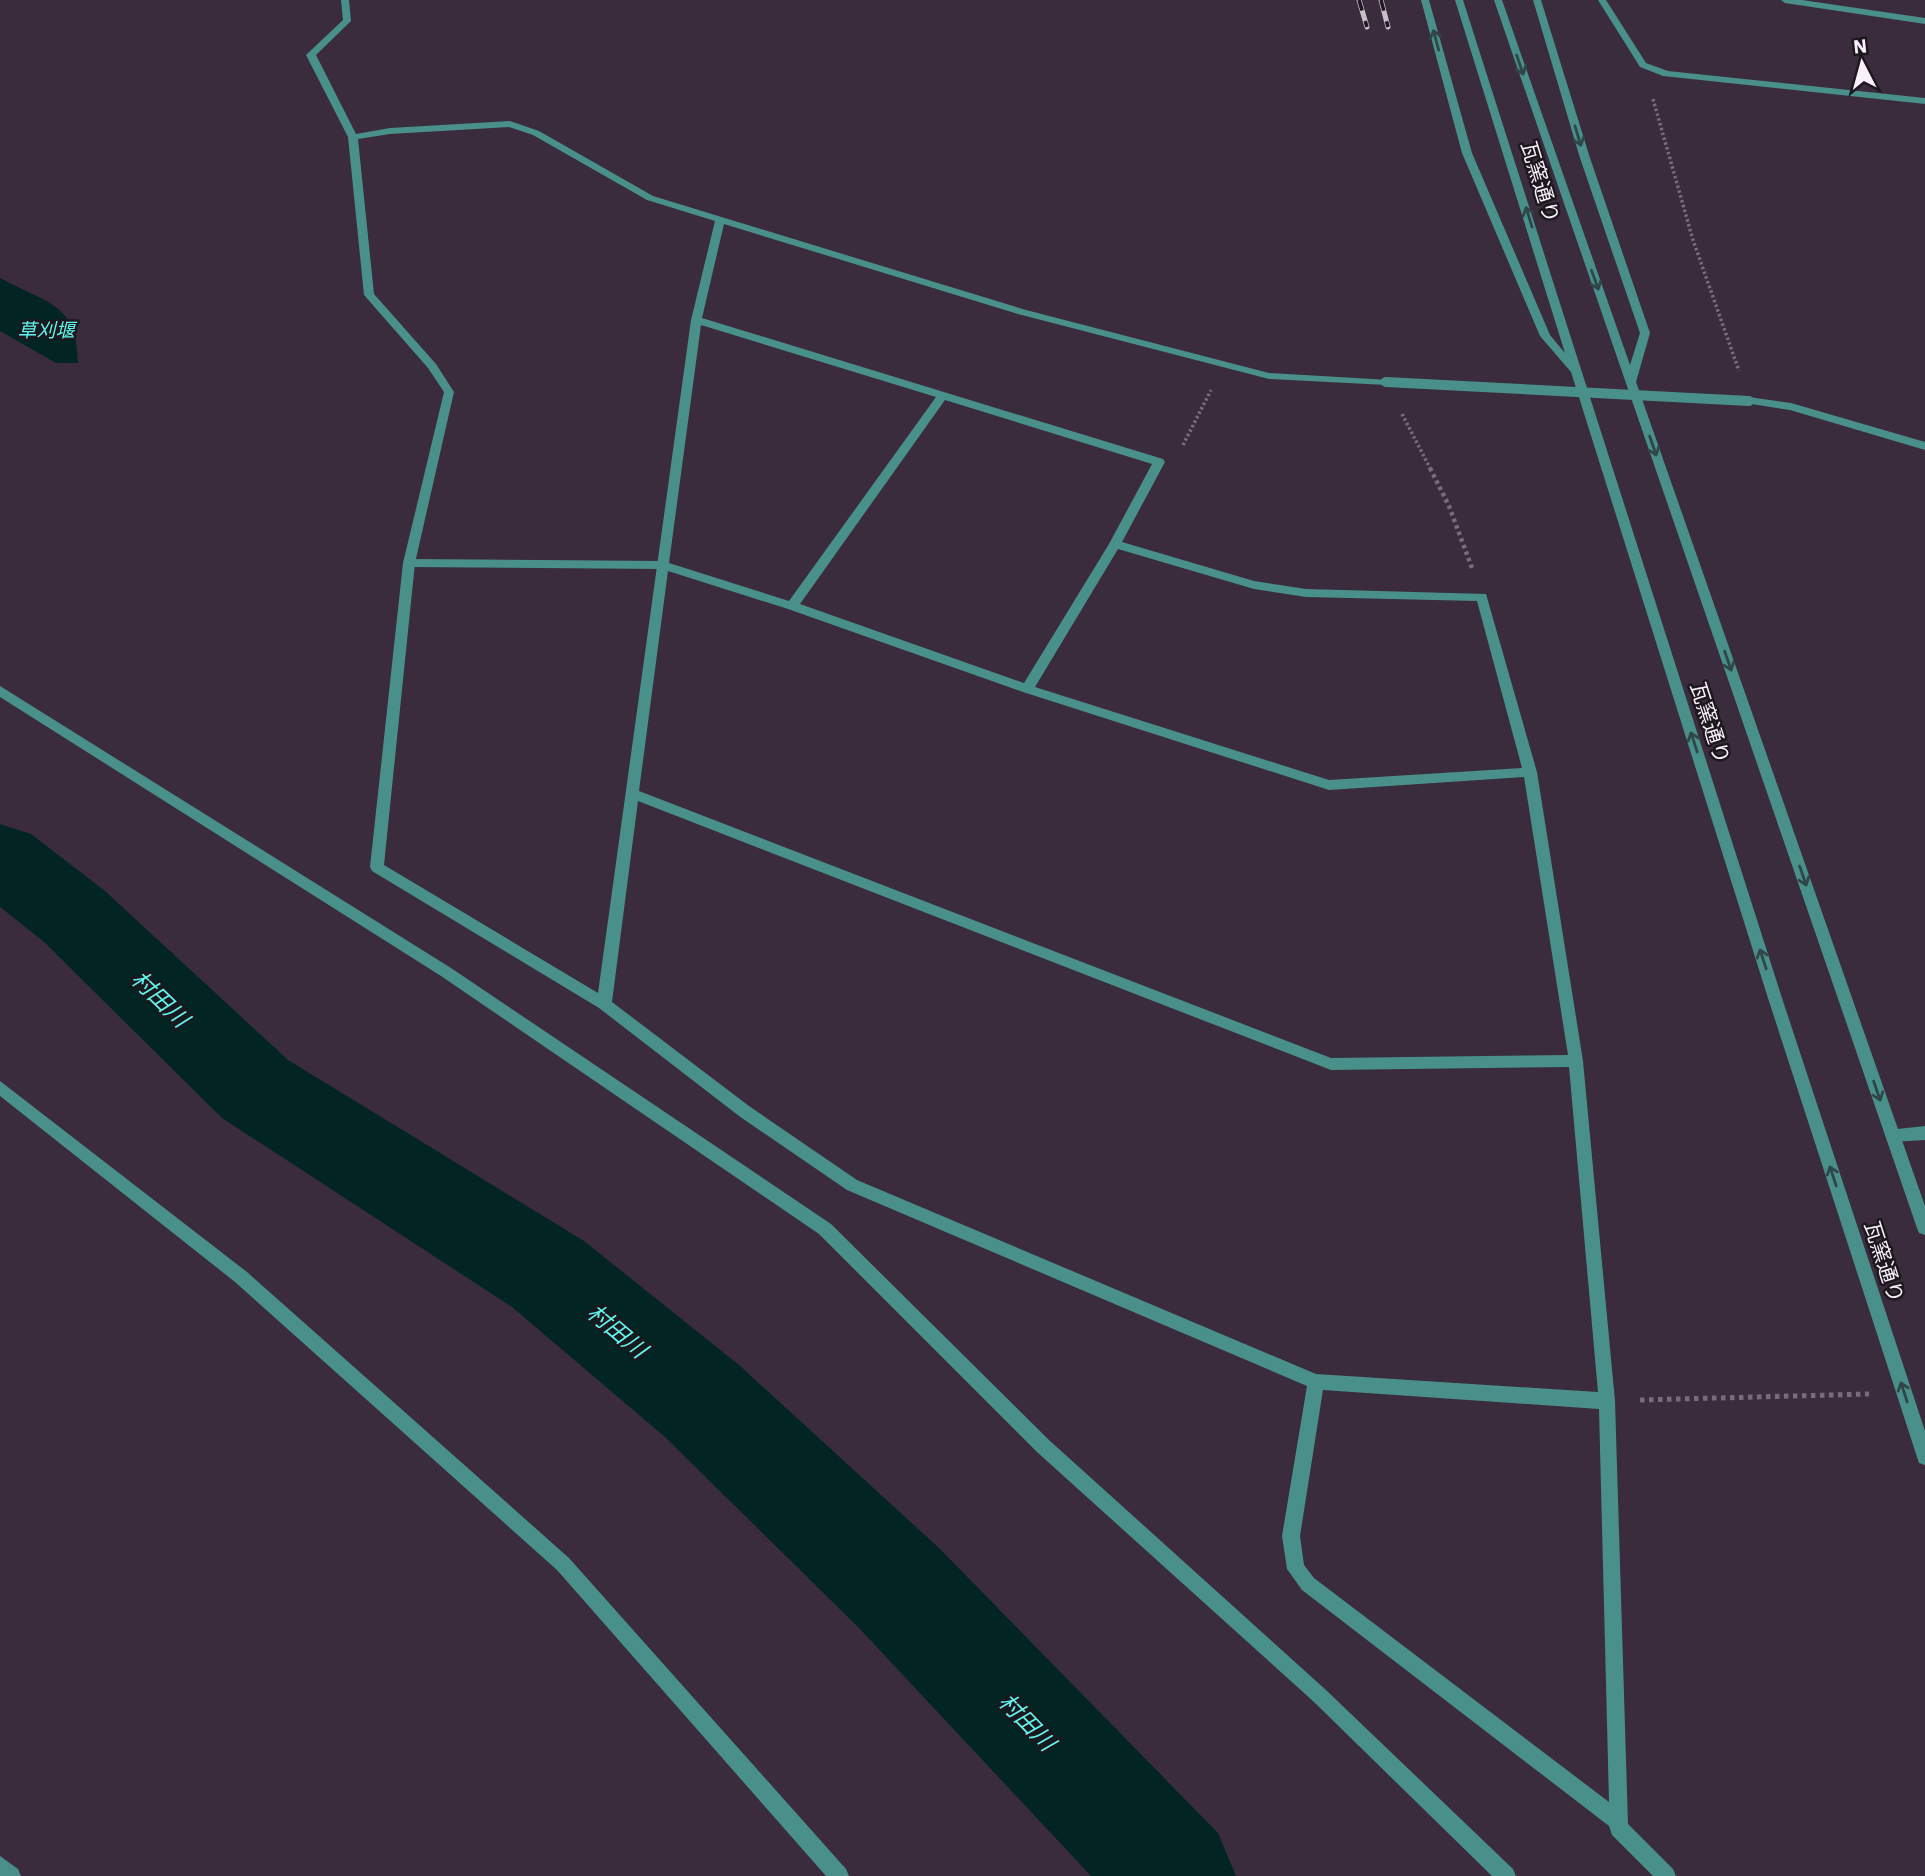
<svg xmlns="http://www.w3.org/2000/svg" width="1925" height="1876" viewBox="0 0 1925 1876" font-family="'IBM Plex Sans','Noto Sans JP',sans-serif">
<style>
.water{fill:#022422}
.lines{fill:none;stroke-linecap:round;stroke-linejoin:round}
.river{fill:#022422;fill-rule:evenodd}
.path-far2{stroke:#786b7a;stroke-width:3.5;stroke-dasharray:2.5 2.5;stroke-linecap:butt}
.path-far1{stroke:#786b7a;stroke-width:4.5;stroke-dasharray:3.5 3.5;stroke-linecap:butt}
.path{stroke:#786b7a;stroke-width:5;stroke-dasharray:4.5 4.5;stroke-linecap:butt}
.service{fill:#498f8a;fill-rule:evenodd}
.minor{fill:#498f8a;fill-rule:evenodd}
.tertiary{fill:#498f8a;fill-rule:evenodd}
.rail-casing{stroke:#c9bfcb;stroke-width:5}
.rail{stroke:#1d171e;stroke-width:3.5;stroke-dasharray:11;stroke-linecap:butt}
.minor-bridge{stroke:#498f8a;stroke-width:10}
.oneway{stroke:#2f4749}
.labels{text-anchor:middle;stroke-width:5;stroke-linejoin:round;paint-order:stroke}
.far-water-label{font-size:19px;font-style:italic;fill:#5ff6ed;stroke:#1d171e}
.street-label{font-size:21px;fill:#f9f0fb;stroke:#1d171e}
.water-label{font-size:23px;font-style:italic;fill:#5ff6ed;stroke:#1d171e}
</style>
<rect width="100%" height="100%" fill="#3a2c3c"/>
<path class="water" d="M0,278C47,304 77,302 78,363H56L0,331Z"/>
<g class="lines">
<path class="river" d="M0,824L31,834L105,891L288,1060L584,1241L739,1365L939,1548L1218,1833L1236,1876H1091L859,1628L665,1437L512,1307L222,1118L43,941L0,907Z"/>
<g class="path-far2">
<path d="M1653,99L1693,240L1739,371"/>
<path d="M1402,414L1431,470"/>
<path d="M1183,445L1211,390"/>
</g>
<path class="path-far1" d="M1430,468L1449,506L1472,568"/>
<path class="path" d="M1640,1400L1869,1394"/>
<g class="service">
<path d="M409,559L662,561L668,565L662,569L409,567L403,563Z"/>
<path d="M1925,1126V1140L1893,1142L1888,1140L1885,1135L1888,1130Z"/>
</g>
<g class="minor">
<path d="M341,0H349L351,21L316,55L356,134L390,128L510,121L539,131L653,196L1026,310L1269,373L1390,380L1391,382L1386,385L1269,379L1018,314L724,224L702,318L1163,459L1165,462L1122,542L1254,581L1306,589L1486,594L1537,772L1583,1061L1615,1401L1628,1824L1673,1869L1676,1876H1653L1612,1835L1609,1826L1302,1590L1287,1569L1282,1536L1307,1386L847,1190L739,1116L599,1008L372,871L370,867L403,563L444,392L428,368L364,295L348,137L306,55L343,20ZM509,127L533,135L647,200L715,221L691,320L598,993L384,865L415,563L454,392L436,364L374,294L358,139L390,134ZM701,325L936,397L789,601L669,563ZM945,400L1152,464L1109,544L1024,683L800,604ZM1118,549L1254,589L1306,597L1477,601L1522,768L1329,780L1035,687ZM668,571L788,609L1023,692L1329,790L1524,777L1568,1055L1331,1058L639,791ZM638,801L1331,1070L1569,1067L1598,1392L1316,1374L857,1180L749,1106L612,1002ZM1323,1390L1599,1409L1609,1802L1314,1578L1304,1565L1300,1536Z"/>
<path d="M1598,0H1606L1646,63L1668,71L1925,98V104L1663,76L1640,67Z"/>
<path d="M1781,0H1802L1925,18V24L1785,3Z"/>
<path d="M1749,397L1791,403L1925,442V450L1790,410L1745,403L1744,401Z"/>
<path d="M0,686L451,968L831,1224L1049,1440L1326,1690L1513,1869L1516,1876H1492L1314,1702L1037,1452L819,1234L441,976L0,697Z"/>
<path d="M0,1081L247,1272L569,1558L846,1869L849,1876H826L557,1570L235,1282L0,1096Z"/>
</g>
<g class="tertiary">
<path d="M1421,0H1429L1472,153L1550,335L1565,353L1455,0H1463L1781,995L1925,1431V1465L1919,1463L1917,1457L1767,995L1571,372L1540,336L1462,153Z"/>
<path d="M1494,0H1502L1630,365L1640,333L1580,158L1533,0H1541L1590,158L1650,333L1636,382L1925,1206V1235L1919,1233L1917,1228Z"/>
<path d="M0,1856L18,1869L21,1876H0Z"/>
</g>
<g class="rail-casing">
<g id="rail">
<path d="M1359,0L1367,27"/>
<path d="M1381,0L1388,27"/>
</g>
</g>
<use href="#rail" class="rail"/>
<path class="minor-bridge" d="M1386,382L1749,401"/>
</g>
<defs><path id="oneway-shaft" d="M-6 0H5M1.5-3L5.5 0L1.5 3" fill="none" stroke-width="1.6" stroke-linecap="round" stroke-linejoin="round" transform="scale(1.75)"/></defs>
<g class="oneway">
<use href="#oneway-shaft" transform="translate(1436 40) rotate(-105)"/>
<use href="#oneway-shaft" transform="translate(1520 65) rotate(71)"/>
<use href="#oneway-shaft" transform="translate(1578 136) rotate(73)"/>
<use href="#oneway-shaft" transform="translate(1529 217) rotate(-107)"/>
<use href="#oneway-shaft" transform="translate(1595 280) rotate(70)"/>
<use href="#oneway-shaft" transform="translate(1653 446) rotate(71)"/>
<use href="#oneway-shaft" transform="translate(1728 661) rotate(71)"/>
<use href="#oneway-shaft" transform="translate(1694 742) rotate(-108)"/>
<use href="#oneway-shaft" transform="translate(1803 876) rotate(71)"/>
<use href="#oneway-shaft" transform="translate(1763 959) rotate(-108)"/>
<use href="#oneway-shaft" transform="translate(1877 1091) rotate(71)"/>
<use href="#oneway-shaft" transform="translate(1833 1176) rotate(-108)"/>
<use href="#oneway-shaft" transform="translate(1904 1392) rotate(-108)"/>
</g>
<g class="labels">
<g class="far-water-label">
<text x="46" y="337">草刈堰</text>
</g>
<g class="street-label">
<text transform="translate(1540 182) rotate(73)" y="7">瓦窯通り</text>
<text transform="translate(1710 723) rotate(72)" y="7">瓦窯通り</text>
<text transform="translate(1884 1262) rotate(72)" y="7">瓦窯通り</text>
</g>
<g class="water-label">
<text transform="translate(160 999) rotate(44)" y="8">村田川</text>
<text transform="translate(617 1331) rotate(40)" y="8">村田川</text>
<text transform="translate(1027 1722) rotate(46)" y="8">村田川</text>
</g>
</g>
<g transform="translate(1862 63) rotate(354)" stroke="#1d171e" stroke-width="5" paint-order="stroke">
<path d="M0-5L12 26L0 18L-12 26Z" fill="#f9f0fb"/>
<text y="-10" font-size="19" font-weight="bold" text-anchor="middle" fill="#f9f0fb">N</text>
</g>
</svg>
